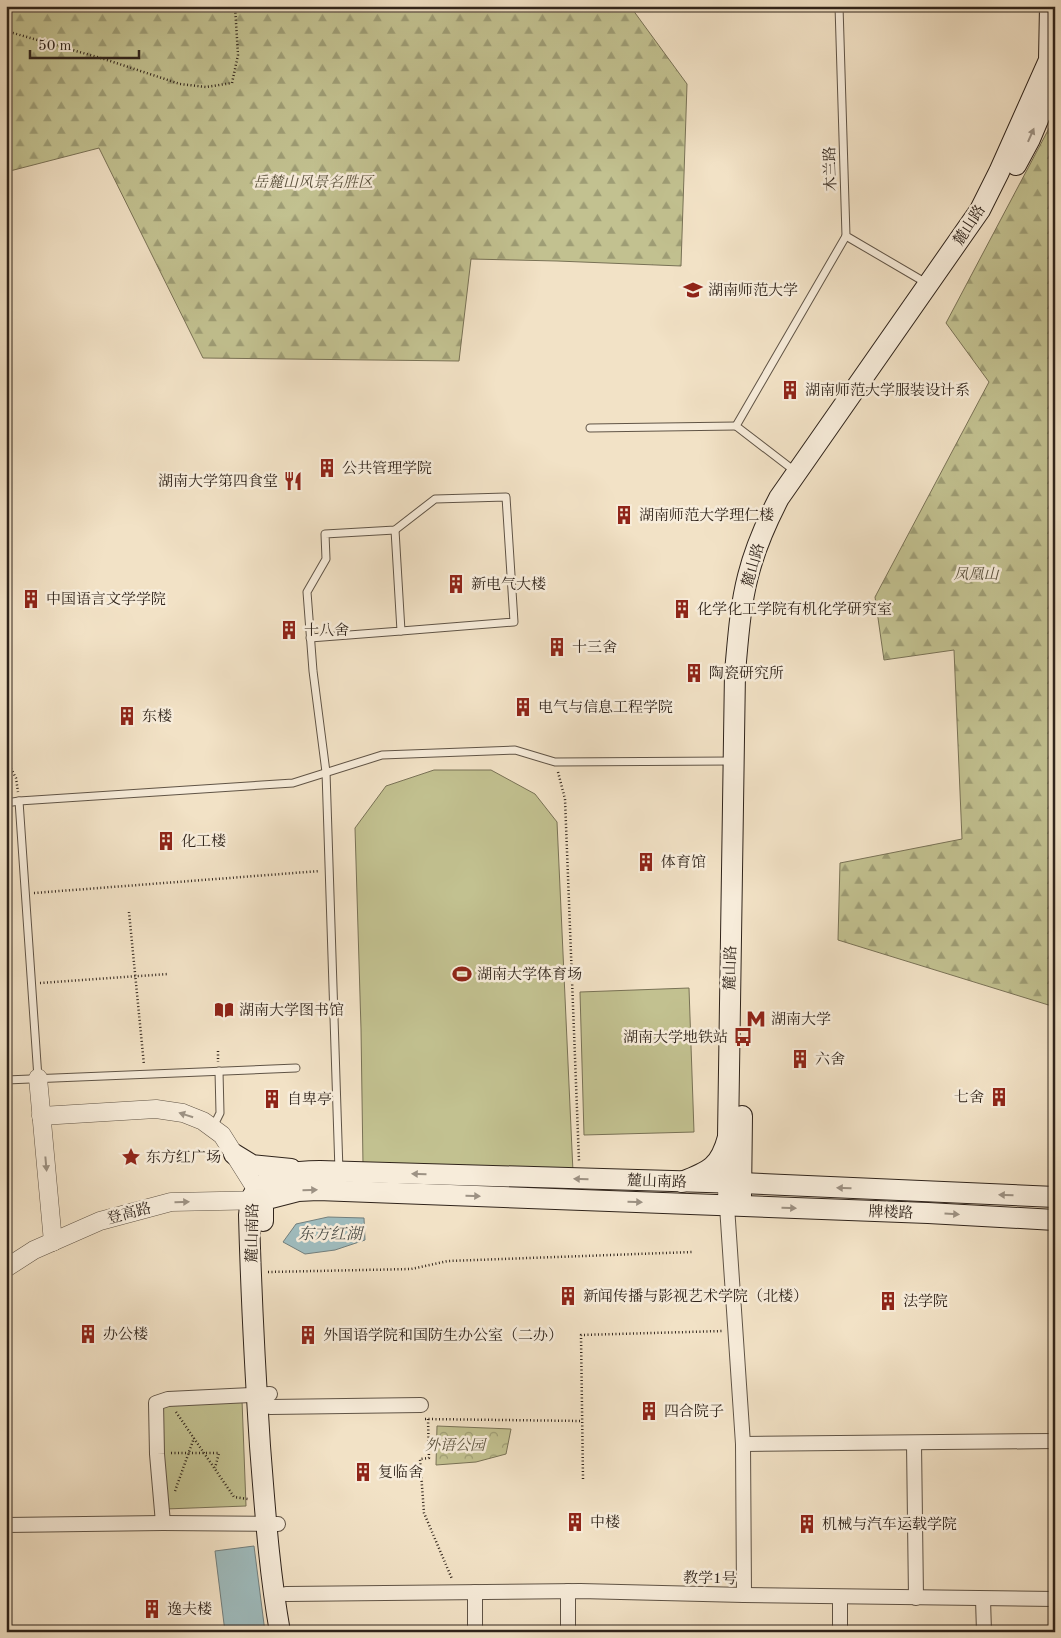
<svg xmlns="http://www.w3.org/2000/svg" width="1061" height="1638" viewBox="0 0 1061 1638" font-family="'Old Standard TT','Noto Serif SC',serif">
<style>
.grass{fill:#c2c190;stroke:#797256}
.forest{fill:url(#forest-firs);stroke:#797256}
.park{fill:url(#park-crowns);stroke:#797256}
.water{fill:#9fbcbe;stroke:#737f7d}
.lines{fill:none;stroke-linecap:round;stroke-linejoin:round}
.service-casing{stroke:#605446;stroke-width:9}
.minor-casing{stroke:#605446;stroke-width:16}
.tertiary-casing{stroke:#605446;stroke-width:19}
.secondary-casing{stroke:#30241b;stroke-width:22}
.path{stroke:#30241b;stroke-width:2.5;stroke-dasharray:1 2.5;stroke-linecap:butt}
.service{stroke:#f7ecda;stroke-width:7}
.minor{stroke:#f7ecda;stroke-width:14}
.tertiary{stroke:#f7ecda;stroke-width:18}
.secondary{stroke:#f7ecda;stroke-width:20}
.oneway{fill:#9d9284}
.labels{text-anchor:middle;stroke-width:5;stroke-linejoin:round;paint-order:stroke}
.street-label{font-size:15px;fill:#30241b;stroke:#f7ecda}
.park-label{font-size:15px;font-style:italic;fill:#5c533e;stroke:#f7ecda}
.poi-label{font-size:15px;fill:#30241b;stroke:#f7ecda;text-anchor:start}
.water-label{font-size:16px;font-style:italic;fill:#51524c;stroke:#f7ecda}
</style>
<defs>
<pattern id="forest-firs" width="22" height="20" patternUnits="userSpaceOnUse" patternTransform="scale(1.25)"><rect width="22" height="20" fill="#c2c190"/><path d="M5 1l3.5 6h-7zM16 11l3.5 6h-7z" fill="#9e9d75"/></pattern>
<pattern id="park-crowns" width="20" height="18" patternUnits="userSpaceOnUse" patternTransform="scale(1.25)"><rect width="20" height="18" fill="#c2c190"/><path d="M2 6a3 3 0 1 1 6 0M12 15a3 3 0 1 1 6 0" fill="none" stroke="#9e9d75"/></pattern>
</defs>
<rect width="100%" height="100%" fill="#f2e2c6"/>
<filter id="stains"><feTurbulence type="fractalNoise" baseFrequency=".004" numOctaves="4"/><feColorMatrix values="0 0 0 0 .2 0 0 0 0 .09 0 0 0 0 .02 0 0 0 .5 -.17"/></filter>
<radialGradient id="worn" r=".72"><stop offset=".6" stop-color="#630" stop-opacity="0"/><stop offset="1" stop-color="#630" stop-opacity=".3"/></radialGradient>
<g class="grass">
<path d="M434,770H491L535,794L557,822L573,1172L363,1165L361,1029L355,828L386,786Z"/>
<path d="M689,988L694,1132L584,1135L580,992Z"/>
<path d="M242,1400L246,1506L165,1509L160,1403Z"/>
</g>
<g class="forest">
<path d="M6,6H630L687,84L681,266L557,261L471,259L459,361L203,358L99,148L6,172Z"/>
<path d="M1055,117V1007L838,940L840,863L962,839L954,650L884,660L875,597L989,382L946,323Z"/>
</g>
<path class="park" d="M437,1426L511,1429L506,1454L476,1462L436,1465Z"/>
<g class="water">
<path d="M328,1217L364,1218L365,1240L335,1250L305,1254L283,1242L296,1224Z"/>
<path d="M254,1546L265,1632H225L215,1551Z"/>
</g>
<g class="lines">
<g class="service-casing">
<g id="service">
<path d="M839,6L846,236L928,284"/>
<path d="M590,428L736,426"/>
<path d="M796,472L736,426L846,236"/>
<path d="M310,638L401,631L395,530"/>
<path d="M19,801L38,1078"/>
<path d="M6,803L19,801L293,783L382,755L515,750L555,762L732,761"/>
<path d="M6,1080L296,1068"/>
<path d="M213,1127L220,1113L219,1071"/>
<path d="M339,1171L326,772L313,671L307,592L326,559L325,534L395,530L435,499L506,497L514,622L401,631"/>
</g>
</g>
<g class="minor-casing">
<g id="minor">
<path d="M270,1407L421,1405"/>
<path d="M914,1443L916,1598"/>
<path d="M743,1444L1055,1441"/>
<path d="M163,1523L157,1454L156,1403L168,1399L270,1394"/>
<path d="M6,1525L163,1523L278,1524"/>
<path d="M568,1591V1632"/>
<path d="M475,1592V1632"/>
<path d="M286,1594L580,1591L744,1595L743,1444L727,1206"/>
<path d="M744,1595L1055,1599"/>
<path d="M983,1599L984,1632"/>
<path d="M840,1632V1597"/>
</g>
</g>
<g class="tertiary-casing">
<g id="tertiary">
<path d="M38,1078L53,1242"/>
<path d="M41,1116L156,1109L183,1113L203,1121L222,1135L263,1200"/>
<path d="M727,1206L728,1140"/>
<path d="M6,1268L34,1250L100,1221L171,1202L263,1200"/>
</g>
</g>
<g class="secondary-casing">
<g id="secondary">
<path d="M1048,97L1055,87"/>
<path d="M1016,165L1030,139L1043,108"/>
<path d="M234,1154L252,1165L291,1169"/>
<path d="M682,1182C710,1171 720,1167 728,1137L735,672C738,640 740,607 748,576C755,548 766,523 779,498L980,210L999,172L1049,60L1050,6"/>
<path d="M741,1197L742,1116"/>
<path d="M263,1221V1200L298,1191L318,1190L928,1213L1055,1220"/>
<path d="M280,1632C269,1570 265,1509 260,1446C255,1369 251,1292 249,1215C250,1210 249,1203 251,1199C262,1174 297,1171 320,1171L741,1183L1055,1197"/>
</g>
</g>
<g class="path">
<path d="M6,31L104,59L180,84L206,87L232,83L238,55L235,6"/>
<path d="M6,759L16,778L18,792"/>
<path d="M558,772L565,799L579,1161"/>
<path d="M34,893L320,871"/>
<path d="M129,912L144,1065"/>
<path d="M40,983L168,974"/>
<path d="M218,1051V1062"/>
<path d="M268,1272L411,1269L448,1261L692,1252"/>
<path d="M176,1412L234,1497L248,1499"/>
<path d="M425,1419L582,1421"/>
<path d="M428,1419L429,1458L420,1459L424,1513L452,1579"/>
<path d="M171,1453H219L215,1468"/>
<path d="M583,1479L581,1335L723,1331"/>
<path d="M175,1491L194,1438"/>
</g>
<use href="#service" class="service"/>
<use href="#minor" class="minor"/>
<use href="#tertiary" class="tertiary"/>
<use href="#secondary" class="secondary"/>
</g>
<defs><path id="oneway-solid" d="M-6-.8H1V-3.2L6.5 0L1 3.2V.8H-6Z" transform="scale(1.25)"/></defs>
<g class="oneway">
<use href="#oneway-solid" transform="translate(1031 135) rotate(-66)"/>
<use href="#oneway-solid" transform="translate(186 1115) rotate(-162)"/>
<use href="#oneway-solid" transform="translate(46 1164) rotate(85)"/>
<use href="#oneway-solid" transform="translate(419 1174) rotate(-178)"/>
<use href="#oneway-solid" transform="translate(581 1179) rotate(-178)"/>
<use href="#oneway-solid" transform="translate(844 1188) rotate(-178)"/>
<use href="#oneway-solid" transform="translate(310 1190) rotate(-2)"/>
<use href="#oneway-solid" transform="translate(1006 1195) rotate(-178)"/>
<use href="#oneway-solid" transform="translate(473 1196) rotate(2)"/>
<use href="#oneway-solid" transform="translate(182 1202) rotate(-2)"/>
<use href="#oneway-solid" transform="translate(635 1202) rotate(2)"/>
<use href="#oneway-solid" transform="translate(789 1208) rotate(2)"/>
<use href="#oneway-solid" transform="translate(952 1214) rotate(3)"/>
</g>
<defs>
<g id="university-bare" transform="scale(1.5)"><path d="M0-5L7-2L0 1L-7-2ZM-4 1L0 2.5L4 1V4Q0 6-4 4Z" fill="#8f2418" stroke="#f7ecda" stroke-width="2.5" paint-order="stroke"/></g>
<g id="building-bare" transform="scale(1.5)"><path d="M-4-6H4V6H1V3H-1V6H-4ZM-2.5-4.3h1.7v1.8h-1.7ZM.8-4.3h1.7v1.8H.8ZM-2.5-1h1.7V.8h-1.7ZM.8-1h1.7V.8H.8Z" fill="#8f2418" stroke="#f7ecda" stroke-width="2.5" paint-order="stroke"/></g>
<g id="restaurant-bare" transform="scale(1.5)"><path d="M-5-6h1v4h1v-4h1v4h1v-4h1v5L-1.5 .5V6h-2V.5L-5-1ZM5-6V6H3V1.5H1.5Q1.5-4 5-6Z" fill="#8f2418" stroke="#f7ecda" stroke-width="2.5" paint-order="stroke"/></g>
<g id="stadium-bare" transform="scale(1.5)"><path d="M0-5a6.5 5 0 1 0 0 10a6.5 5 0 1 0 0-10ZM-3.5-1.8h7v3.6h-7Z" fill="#8f2418" stroke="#f7ecda" stroke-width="2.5" paint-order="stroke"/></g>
<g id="library-bare" transform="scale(1.5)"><path d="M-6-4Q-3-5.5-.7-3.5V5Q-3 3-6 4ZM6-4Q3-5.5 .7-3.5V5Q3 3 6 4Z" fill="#8f2418" stroke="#f7ecda" stroke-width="2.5" paint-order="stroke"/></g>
<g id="metro-bare" transform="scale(1.5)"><path d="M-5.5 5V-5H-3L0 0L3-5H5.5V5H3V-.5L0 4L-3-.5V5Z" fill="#8f2418" stroke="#f7ecda" stroke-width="2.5" paint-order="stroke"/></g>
<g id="bus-bare" transform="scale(1.5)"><path d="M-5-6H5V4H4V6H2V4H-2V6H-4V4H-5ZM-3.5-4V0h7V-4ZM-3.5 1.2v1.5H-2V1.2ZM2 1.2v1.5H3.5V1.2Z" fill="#8f2418" stroke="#f7ecda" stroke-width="2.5" paint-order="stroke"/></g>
<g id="sight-bare" transform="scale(1.5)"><path d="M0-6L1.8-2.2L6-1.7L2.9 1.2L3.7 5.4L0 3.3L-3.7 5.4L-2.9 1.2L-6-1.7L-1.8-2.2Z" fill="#8f2418" stroke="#f7ecda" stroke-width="2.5" paint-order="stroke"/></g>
</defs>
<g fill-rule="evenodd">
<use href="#university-bare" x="693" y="290"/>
<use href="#building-bare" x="790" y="390"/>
<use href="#building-bare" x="327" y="468"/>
<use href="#restaurant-bare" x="293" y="481"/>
<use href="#building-bare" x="624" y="515"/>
<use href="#building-bare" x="456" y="584"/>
<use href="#building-bare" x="31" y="599"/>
<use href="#building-bare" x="682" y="609"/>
<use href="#building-bare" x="289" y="630"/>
<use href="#building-bare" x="557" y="647"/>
<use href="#building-bare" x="694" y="673"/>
<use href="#building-bare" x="523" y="707"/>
<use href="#building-bare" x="127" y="716"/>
<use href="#building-bare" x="166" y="841"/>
<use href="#building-bare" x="646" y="862"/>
<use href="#stadium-bare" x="462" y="974"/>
<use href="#library-bare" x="224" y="1010"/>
<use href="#metro-bare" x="756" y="1019"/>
<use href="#bus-bare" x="743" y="1037"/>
<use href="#building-bare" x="800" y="1059"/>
<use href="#building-bare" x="999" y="1097"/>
<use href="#building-bare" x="272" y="1099"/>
<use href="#sight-bare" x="131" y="1157"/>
<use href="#building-bare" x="568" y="1296"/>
<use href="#building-bare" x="888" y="1301"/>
<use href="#building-bare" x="88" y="1334"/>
<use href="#building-bare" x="308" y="1335"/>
<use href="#building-bare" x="649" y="1411"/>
<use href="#building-bare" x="363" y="1472"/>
<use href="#building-bare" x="575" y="1522"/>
<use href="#building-bare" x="807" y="1524"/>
<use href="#building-bare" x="152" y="1609"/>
</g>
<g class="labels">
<g class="street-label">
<text transform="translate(830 169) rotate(-92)" y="5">木兰路</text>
<text transform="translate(969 225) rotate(-57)" y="5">麓山路</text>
<text transform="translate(753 565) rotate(-74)" y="5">麓山路</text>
<text transform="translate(730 968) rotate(-89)" y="5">麓山路</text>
<text transform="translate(657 1181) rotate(2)" y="5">麓山南路</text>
<text transform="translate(891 1212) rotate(2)" y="5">牌楼路</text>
<text transform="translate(129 1213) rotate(-15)" y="5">登高路</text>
<text transform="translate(252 1233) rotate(-89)" y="5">麓山南路</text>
<text transform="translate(710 1578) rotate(1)" y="5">教学1号</text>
</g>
<g class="park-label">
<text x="313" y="187">岳麓山风景名胜区</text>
<text x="976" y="579">凤凰山</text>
<text x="455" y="1450">外语公园</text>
</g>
<g class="poi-label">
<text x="708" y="295">湖南师范大学</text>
<text x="805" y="395">湖南师范大学服装设计系</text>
<text x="342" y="473">公共管理学院</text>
<text x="278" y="486" text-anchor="end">湖南大学第四食堂</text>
<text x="639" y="520">湖南师范大学理仁楼</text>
<text x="471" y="589">新电气大楼</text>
<text x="46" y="604">中国语言文学学院</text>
<text x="697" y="614">化学化工学院有机化学研究室</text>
<text x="304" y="635">十八舍</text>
<text x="572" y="652">十三舍</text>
<text x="709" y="678">陶瓷研究所</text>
<text x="538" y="712">电气与信息工程学院</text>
<text x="142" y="721">东楼</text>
<text x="181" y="846">化工楼</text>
<text x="661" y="867">体育馆</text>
<text x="477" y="979">湖南大学体育场</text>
<text x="239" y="1015">湖南大学图书馆</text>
<text x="771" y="1024">湖南大学</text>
<text x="728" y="1042" text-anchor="end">湖南大学地铁站</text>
<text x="815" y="1064">六舍</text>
<text x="984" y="1102" text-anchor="end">七舍</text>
<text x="287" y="1104">自卑亭</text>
<text x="146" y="1162">东方红广场</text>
<text x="583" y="1301">新闻传播与影视艺术学院（北楼）</text>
<text x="903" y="1306">法学院</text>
<text x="103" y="1339">办公楼</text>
<text x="323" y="1340">外国语学院和国防生办公室（二办）</text>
<text x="664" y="1416">四合院子</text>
<text x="378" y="1477">复临舍</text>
<text x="590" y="1527">中楼</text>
<text x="822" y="1529">机械与汽车运载学院</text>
<text x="167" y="1614">逸夫楼</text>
</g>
<g class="water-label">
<text x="330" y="1239">东方红湖</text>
</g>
</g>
<rect width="1061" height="1638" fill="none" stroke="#f2e2c6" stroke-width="25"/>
<rect x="8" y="8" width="1046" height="1623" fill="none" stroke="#30241b" stroke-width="2.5"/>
<rect x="12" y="12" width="1036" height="1613" fill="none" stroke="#30241b"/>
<path d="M30 50v8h109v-8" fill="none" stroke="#30241b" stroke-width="2.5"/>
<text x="38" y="50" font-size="15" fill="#30241b" stroke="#f7ecda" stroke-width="4" paint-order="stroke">50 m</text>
<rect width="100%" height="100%" filter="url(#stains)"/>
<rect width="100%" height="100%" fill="url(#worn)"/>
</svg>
